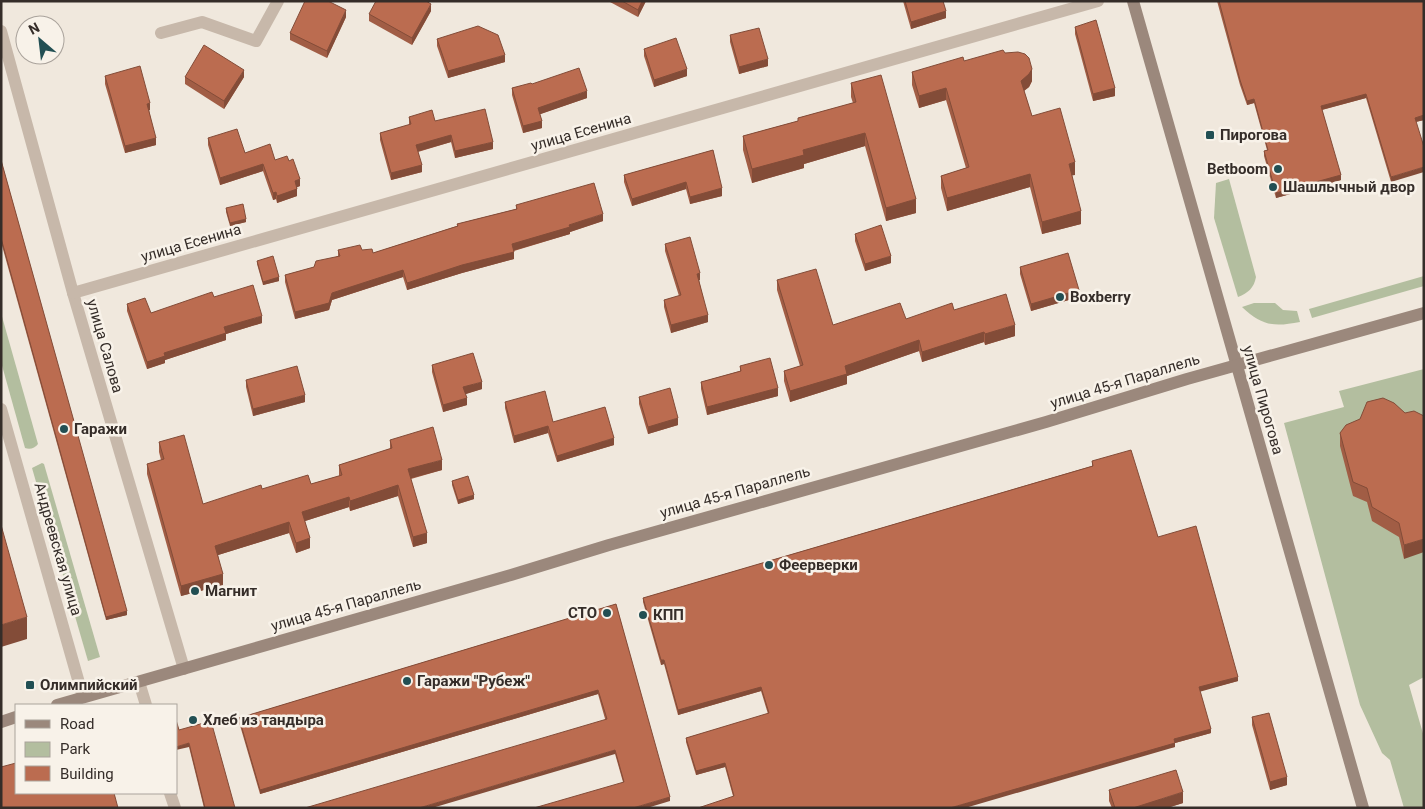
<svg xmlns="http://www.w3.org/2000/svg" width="1425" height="809" viewBox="0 0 1425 809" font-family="Roboto,sans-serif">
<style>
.green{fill:#b3be9f}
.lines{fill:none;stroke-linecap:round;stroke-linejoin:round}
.minor{stroke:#c7b8aa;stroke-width:12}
.secondary{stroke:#9b887c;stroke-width:12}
.wall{fill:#a15d45}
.shaded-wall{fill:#834c38}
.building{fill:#bb6c50;stroke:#834c38}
.poi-dot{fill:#224f53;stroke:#f8f2e9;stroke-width:2}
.labels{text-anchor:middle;stroke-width:5;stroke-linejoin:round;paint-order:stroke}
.street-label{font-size:15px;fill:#352d29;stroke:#f8f2e9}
.poi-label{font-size:15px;font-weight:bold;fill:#352d29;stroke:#f8f2e9;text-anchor:start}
</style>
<rect width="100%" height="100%" fill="#f0e8dd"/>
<g class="green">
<path d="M1229,179L1256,277C1254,288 1248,293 1238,297L1214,218L1216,183Z"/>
<path d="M1424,276V286L1312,318L1309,309Z"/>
<path d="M1254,303H1275L1283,310L1297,311L1300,322C1274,327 1262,326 1242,307Z"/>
<path d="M1,313L38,444C35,448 30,450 25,448L1,362Z"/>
<path d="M1424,369V677L1409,685L1424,737V808H1404L1390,760L1382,753L1360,705L1284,423L1344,407L1339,391Z"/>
<path d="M42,463L44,464L100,657L88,661L32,468Z"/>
</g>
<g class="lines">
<g class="minor">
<path d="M1,31L73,293L184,669"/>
<path d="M161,33L202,22L256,41L278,1"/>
<path d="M73,293L1098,1"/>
<path d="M1,409L83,697"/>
<path d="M139,682L146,705"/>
<path d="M170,793L175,808"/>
</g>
<g class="secondary">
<path d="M1133,1L1363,808"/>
<path d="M57,705L511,575L609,545L1046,422L1187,379L1424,313"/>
<path d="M1,722L16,717"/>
</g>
</g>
<g class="wall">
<path d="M610,1H646L638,17L610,2Z"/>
<path d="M903,1H943L946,18L911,29Z"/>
<path d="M1217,1H1424V120L1416,122L1391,182L1366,98L1322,110L1341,180L1276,198L1264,156V151L1267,150L1254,103L1247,105L1240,85Z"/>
<path d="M431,11L412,45L369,21V14Z"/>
<path d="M346,17L327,58L290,40V33Z"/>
<path d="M1075,27L1115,96L1093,101L1075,34Z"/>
<path d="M730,35L768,66L739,74L730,42Z"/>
<path d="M437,39L505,62L448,78L437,46Z"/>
<path d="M644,49L687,76L654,87L644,56Z"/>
<path d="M1005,53L1032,81L1029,87L1024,91L1032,116L1075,175H1072L1081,224L1042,234L1030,187L947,211L941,188V176L966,168L946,100L919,108L912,85V72Z"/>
<path d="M105,76L150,110H149L156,145L125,153L105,84Z"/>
<path d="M185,77H244L224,109L185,84Z"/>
<path d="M851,83L916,213L886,221L865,146L804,164V168L752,183L743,150V136L798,121V118L853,103L851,97Z"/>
<path d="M532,84L587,98L540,114L542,128L523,133L512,95V88Z"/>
<path d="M409,117L435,121L493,149L455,158L451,142L418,152L422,172L391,180L380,140V133L409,125Z"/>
<path d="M208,138L245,153L275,160L289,161L300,186L297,187V196L277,203L276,199L273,200L263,171L220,185L208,145Z"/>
<path d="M713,150L722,196L690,204L686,189L632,206L624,182V175Z"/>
<path d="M1,160L127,615L106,620L1,242Z"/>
<path d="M516,205L603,221L570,232V234L514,251V259L462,273L407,290L403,277L332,300L329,310L295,319L285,282V275L314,267L338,256V250H362L373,253L457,226V224L516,209Z"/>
<path d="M226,208L246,222L230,226L226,212Z"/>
<path d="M855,234L891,263L865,271L855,241Z"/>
<path d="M665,244L700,280H699L708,322L671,333L664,307V300L679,296L665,251Z"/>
<path d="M257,261L279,281L263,285L257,264Z"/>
<path d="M1020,267L1079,297L1031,311L1020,274Z"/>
<path d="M777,280L833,325L906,319L954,310L1015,336L985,345L984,342L922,362L919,351L847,376V384L790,402L784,381V371L800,366L777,290Z"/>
<path d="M214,297L262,323L226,334V340L165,360V363L147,369L127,311V304L151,313Z"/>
<path d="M432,365L482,389L465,394L467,405L443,412L432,372Z"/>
<path d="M740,366L778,396L707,415L701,389V382L740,371Z"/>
<path d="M246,380L305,402L253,416L246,387Z"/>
<path d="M639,397L678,425L648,434L639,404Z"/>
<path d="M505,402L553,422L614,445L557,462L548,433L514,443L505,408Z"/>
<path d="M1405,413L1404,559L1399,537L1372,521L1367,502L1353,496L1340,446V433L1360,419Z"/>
<path d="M390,440L442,470L411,479L427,543L413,547L398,496L350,511L349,507L305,521L310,548L296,553L289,533L218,555L223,585L181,596L147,474V464L161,460L159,452V442L203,504L262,489L311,484L339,476V465L390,449Z"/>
<path d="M1092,461L1158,537L1238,681L1200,691L1211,733L1175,743V747L733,796L725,767L696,775L686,742V738L768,714L761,691L678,715L664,664L661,665L643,602V598L1092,466Z"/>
<path d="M452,481L474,499L458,504L452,485Z"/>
<path d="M616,604L670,801L623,782L598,694L260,794L239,722V718Z"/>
<path d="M1252,717L1287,785L1270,790L1252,725Z"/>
<path d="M179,730L235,808H204L189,747Z"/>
<path d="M1109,790L1183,803L1167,808H1112L1109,801Z"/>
</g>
<g class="shaded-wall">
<path d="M642,1H646L638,17V10Z"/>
<path d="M431,4V11L412,45V38Z"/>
<path d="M346,10V17L327,58V51Z"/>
<path d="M946,11V18L911,29V22Z"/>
<path d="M505,55V62L448,78V71Z"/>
<path d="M768,59V66L739,74V67Z"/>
<path d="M687,69V76L654,87V80Z"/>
<path d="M1032,69V81L1029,87L1021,93V81Z"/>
<path d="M244,70V77L224,109V101Z"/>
<path d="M946,88V100L919,108V96Z"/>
<path d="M1115,88V96L1093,101V94Z"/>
<path d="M587,91V98L538,115V108Z"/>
<path d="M1366,94V98L1321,110V106Z"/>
<path d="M1254,99V103L1247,105V101Z"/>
<path d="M150,103V110L147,111V104Z"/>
<path d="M1424,115V120L1415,122V118Z"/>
<path d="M542,121V128L523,133V126Z"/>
<path d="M865,133V146L804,164V168L752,183V169L803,150Z"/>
<path d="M451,135V142L416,152V145Z"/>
<path d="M156,138V145L125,153V146Z"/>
<path d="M493,142V149L455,158V151Z"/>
<path d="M1075,162V175L1069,176V164Z"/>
<path d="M263,164V171L220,185V178Z"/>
<path d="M422,165V172L391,180V173Z"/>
<path d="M1424,167V172L1391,182V177Z"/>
<path d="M1030,174V187L947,211V198Z"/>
<path d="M1341,175V180L1276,198V193Z"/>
<path d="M300,179V186L295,188V181Z"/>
<path d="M686,182V189L632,206V199Z"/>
<path d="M722,188V196L690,204V197Z"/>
<path d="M297,189V196L277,203V196Z"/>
<path d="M276,192V199L273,200V193Z"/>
<path d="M916,199V213L886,221V208Z"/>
<path d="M1081,211V224L1042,234V222Z"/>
<path d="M603,214V221L570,232V234L512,251V244Z"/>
<path d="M246,219V222L230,226V223Z"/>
<path d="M514,252V259L462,273L407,290V283L462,265Z"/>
<path d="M891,256V263L865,271V264Z"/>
<path d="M403,270V277L332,300L329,310L295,319V312L332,293Z"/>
<path d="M700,273V280L697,281V274Z"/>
<path d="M279,277V281L263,285V282Z"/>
<path d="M1079,290V297L1031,311V304Z"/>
<path d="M708,315V322L671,333V325Z"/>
<path d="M262,316V323L226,334V340L165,360V363L147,369V362L164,353L224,327Z"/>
<path d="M1015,325V336L985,345V334Z"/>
<path d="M984,332V342L922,362V352Z"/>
<path d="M919,340V351L847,376V384L790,402V391L845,366Z"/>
<path d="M482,382V389L463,395V387Z"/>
<path d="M778,388V396L707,415V407Z"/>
<path d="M305,395V402L253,416V409Z"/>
<path d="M467,398V405L443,412V405Z"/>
<path d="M678,418V425L648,434V427Z"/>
<path d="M548,426V433L514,443V436Z"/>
<path d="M614,438V445L557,462V456Z"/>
<path d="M442,460V470L408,479V469Z"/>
<path d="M398,485V496L350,511V501Z"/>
<path d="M474,495V499L458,504V500Z"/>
<path d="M349,497V507L302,522V512Z"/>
<path d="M289,522V533L215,556V546Z"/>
<path d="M427,533V543L413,547V537Z"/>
<path d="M310,538V548L296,553V543Z"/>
<path d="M1424,539V552L1404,559V545Z"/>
<path d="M223,574V585L181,596V586Z"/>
<path d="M127,611V615L106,620V617Z"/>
<path d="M27,617V639L1,647V625Z"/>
<path d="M661,660H664V664L661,665Z"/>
<path d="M1238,677V681L1199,692V687Z"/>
<path d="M761,687V691L678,715V710Z"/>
<path d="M598,690V694L260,794V790Z"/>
<path d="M1211,729V733L1175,743V747L965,808H950L1174,739Z"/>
<path d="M189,743V747L176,750V747Z"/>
<path d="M615,750V754L432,808H419Z"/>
<path d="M725,763V767L696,775V771Z"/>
<path d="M1287,777V785L1270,790V782Z"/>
<path d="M1183,792V803L1167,808H1133Z"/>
<path d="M670,797V801L647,808H633Z"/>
</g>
<g class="building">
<path d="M305,1H328L346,10L327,51L290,33Z"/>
<path d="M376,1H426L431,4L412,38L369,14Z"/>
<path d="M622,1H642L638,10Z"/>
<path d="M905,1H943L946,11L911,22Z"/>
<path d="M1219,1H1424V115L1415,118L1424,147V167L1391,177L1366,94L1321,106L1341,175L1276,193L1264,151L1268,150L1254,99L1247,101L1240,80Z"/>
<path d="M1096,20L1115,88L1093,94L1075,27Z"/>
<path d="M478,26L498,35L505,55L448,71L437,39Z"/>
<path d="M759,28L768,59L739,67L730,35Z"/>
<path d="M676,38L687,69L654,80L644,49Z"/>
<path d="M204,45L244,70L224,101L185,77Z"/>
<path d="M1003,50L1005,53L1018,52L1025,54L1029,58L1032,69L1029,74L1021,81L1032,116L1060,108L1075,162L1069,164L1081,211L1042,222L1030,174L947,198L941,176L969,167L946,88L919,96L912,72L963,57L964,61Z"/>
<path d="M140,66L150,103L147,104L156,138L125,146L105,76Z"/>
<path d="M579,68L587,91L538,108L542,121L523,126L512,88L531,83L532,84Z"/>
<path d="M881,75L916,199L886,208L865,133L803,150L804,155L752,169L743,136L798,121V118L856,102L851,83Z"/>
<path d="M485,109L493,142L455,151L451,135L416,145L422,165L391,173L380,133L411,124L409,117L432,110L435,121Z"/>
<path d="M237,129L245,153L270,144L275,160L287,156L289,161L293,159L300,179L295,181L297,189L277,196L276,192L273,193L263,164L220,178L208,138Z"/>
<path d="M713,150L722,188L690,197L686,182L632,199L624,175Z"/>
<path d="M1,160L127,611L106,617L1,238Z"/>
<path d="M594,183L603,214L569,225L570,227L512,244L514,252L462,265L407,283L403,270L332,293L329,303L295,312L285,275L314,267L316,261L340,256L338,250L360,245L362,250L372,249L373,253L458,226L457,224L517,209L516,205Z"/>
<path d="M243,204L246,219L230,223L226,208Z"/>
<path d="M881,225L891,256L865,264L855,234Z"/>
<path d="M690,237L700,273L697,274L708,315L671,325L664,300L681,295L665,244Z"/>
<path d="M1068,253L1079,290L1031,304L1020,267Z"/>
<path d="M273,256L279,277L263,282L257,261Z"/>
<path d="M816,269L833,325L900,303L906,319L952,303L954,310L1006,294L1015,325L985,334L984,332L922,352L919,340L845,366L847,374L790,391L784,371L803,365L777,280Z"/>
<path d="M253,285L262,316L224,327L226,333L164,353L165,356L147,362L127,304L145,298L151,313L212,292L214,297Z"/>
<path d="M473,353L482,382L463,387L467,398L443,405L432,365Z"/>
<path d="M770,358L778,388L707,407L701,382L741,371L740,366Z"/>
<path d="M297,366L305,395L253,409L246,380Z"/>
<path d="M670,388L678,418L648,427L639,397Z"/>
<path d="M545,391L553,422L605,407L614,438L557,456L548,426L514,436L505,402Z"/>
<path d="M1383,398L1394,403L1405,413L1414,411L1424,416V539L1404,545L1399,523L1372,507L1367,488L1353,482L1340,433L1346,425L1360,419L1367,402Z"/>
<path d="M433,427L442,460L408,469L427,533L413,537L398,485L350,501L349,497L302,512L310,538L296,543L289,522L215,546L223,574L181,586L147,464L164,459L159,442L184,435L203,504L261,485L262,489L308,475L311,484L342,475L339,465L392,448L390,440Z"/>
<path d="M1131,450L1158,537L1196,526L1238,677L1199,687L1211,729L1174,739L1175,743L950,808H698L734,796L725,763L696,771L686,738L769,713L761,687L678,710L664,660H661L643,598L1093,466L1092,461Z"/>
<path d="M468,476L474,495L458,500L452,481Z"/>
<path d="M1,525L27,617L1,625Z"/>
<path d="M616,604L670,797L633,808H534L624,782L615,750L419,808H305L607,719L598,690L260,790L239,718Z"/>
<path d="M1269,713L1287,777L1270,782L1252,717Z"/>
<path d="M176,720L179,730L211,721L235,808H205L189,743L176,747Z"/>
<path d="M16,763V793H114L118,808H1V767Z"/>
<path d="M1176,770L1183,792L1133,808H1115L1109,790Z"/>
</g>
<g class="poi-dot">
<rect x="1205" y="130" width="10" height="10" rx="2.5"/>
<circle cx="1278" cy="169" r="5"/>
<circle cx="1273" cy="187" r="5"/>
<circle cx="1060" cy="297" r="5"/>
<circle cx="64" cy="429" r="5"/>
<circle cx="769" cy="565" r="5"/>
<circle cx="195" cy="591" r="5"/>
<circle cx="607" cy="613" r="5"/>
<circle cx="643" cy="615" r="5"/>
<circle cx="407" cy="681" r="5"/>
<rect x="25" y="680" width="10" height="10" rx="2.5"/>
<circle cx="193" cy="720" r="5"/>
</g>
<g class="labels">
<g class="street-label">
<text transform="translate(581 132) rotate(-16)" y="5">улица Есенина</text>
<text transform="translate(191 243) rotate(-16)" y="5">улица Есенина</text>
<text transform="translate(105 346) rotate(74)" y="5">улица Салова</text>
<text transform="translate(1125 381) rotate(-17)" y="5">улица 45-я Параллель</text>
<text transform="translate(1263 400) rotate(74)" y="5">улица Пирогова</text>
<text transform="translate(735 492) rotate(-16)" y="5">улица 45-я Параллель</text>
<text transform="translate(58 549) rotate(74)" y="5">Андреевская улица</text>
<text transform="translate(346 605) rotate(-16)" y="5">улица 45-я Параллель</text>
</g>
<g class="poi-label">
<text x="1220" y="140">Пирогова</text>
<text x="1268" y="174" text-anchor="end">Betboom</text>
<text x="1283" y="192">Шашлычный двор</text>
<text x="1070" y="302">Boxberry</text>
<text x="74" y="434">Гаражи</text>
<text x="779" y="570">Феерверки</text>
<text x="205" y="596">Магнит</text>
<text x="597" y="618" text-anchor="end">СТО</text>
<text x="653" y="620">КПП</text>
<text x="417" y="686">Гаражи "Рубеж"</text>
<text x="40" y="690">Олимпийский</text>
<text x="203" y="725">Хлеб из тандыра</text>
</g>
</g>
<rect width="1425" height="809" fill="none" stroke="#352d29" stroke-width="5"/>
<rect x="15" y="704" width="162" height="90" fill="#f8f2e9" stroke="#aaa39c"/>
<rect x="25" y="720" width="25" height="8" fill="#9b887c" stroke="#aaa39c"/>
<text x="60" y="729" font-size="15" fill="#352d29">Road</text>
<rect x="25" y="742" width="25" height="15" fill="#b3be9f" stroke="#aaa39c"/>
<text x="60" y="754" font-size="15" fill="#352d29">Park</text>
<rect x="25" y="766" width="25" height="15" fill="#bb6c50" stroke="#aaa39c"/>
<text x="60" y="779" font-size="15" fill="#352d29">Building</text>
<g transform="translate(40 40) rotate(332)"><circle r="24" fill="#f8f2e9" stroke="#aaa39c"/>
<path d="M0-4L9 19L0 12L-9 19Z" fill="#224f53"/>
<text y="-8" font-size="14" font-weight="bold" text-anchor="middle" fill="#352d29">N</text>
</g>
</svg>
